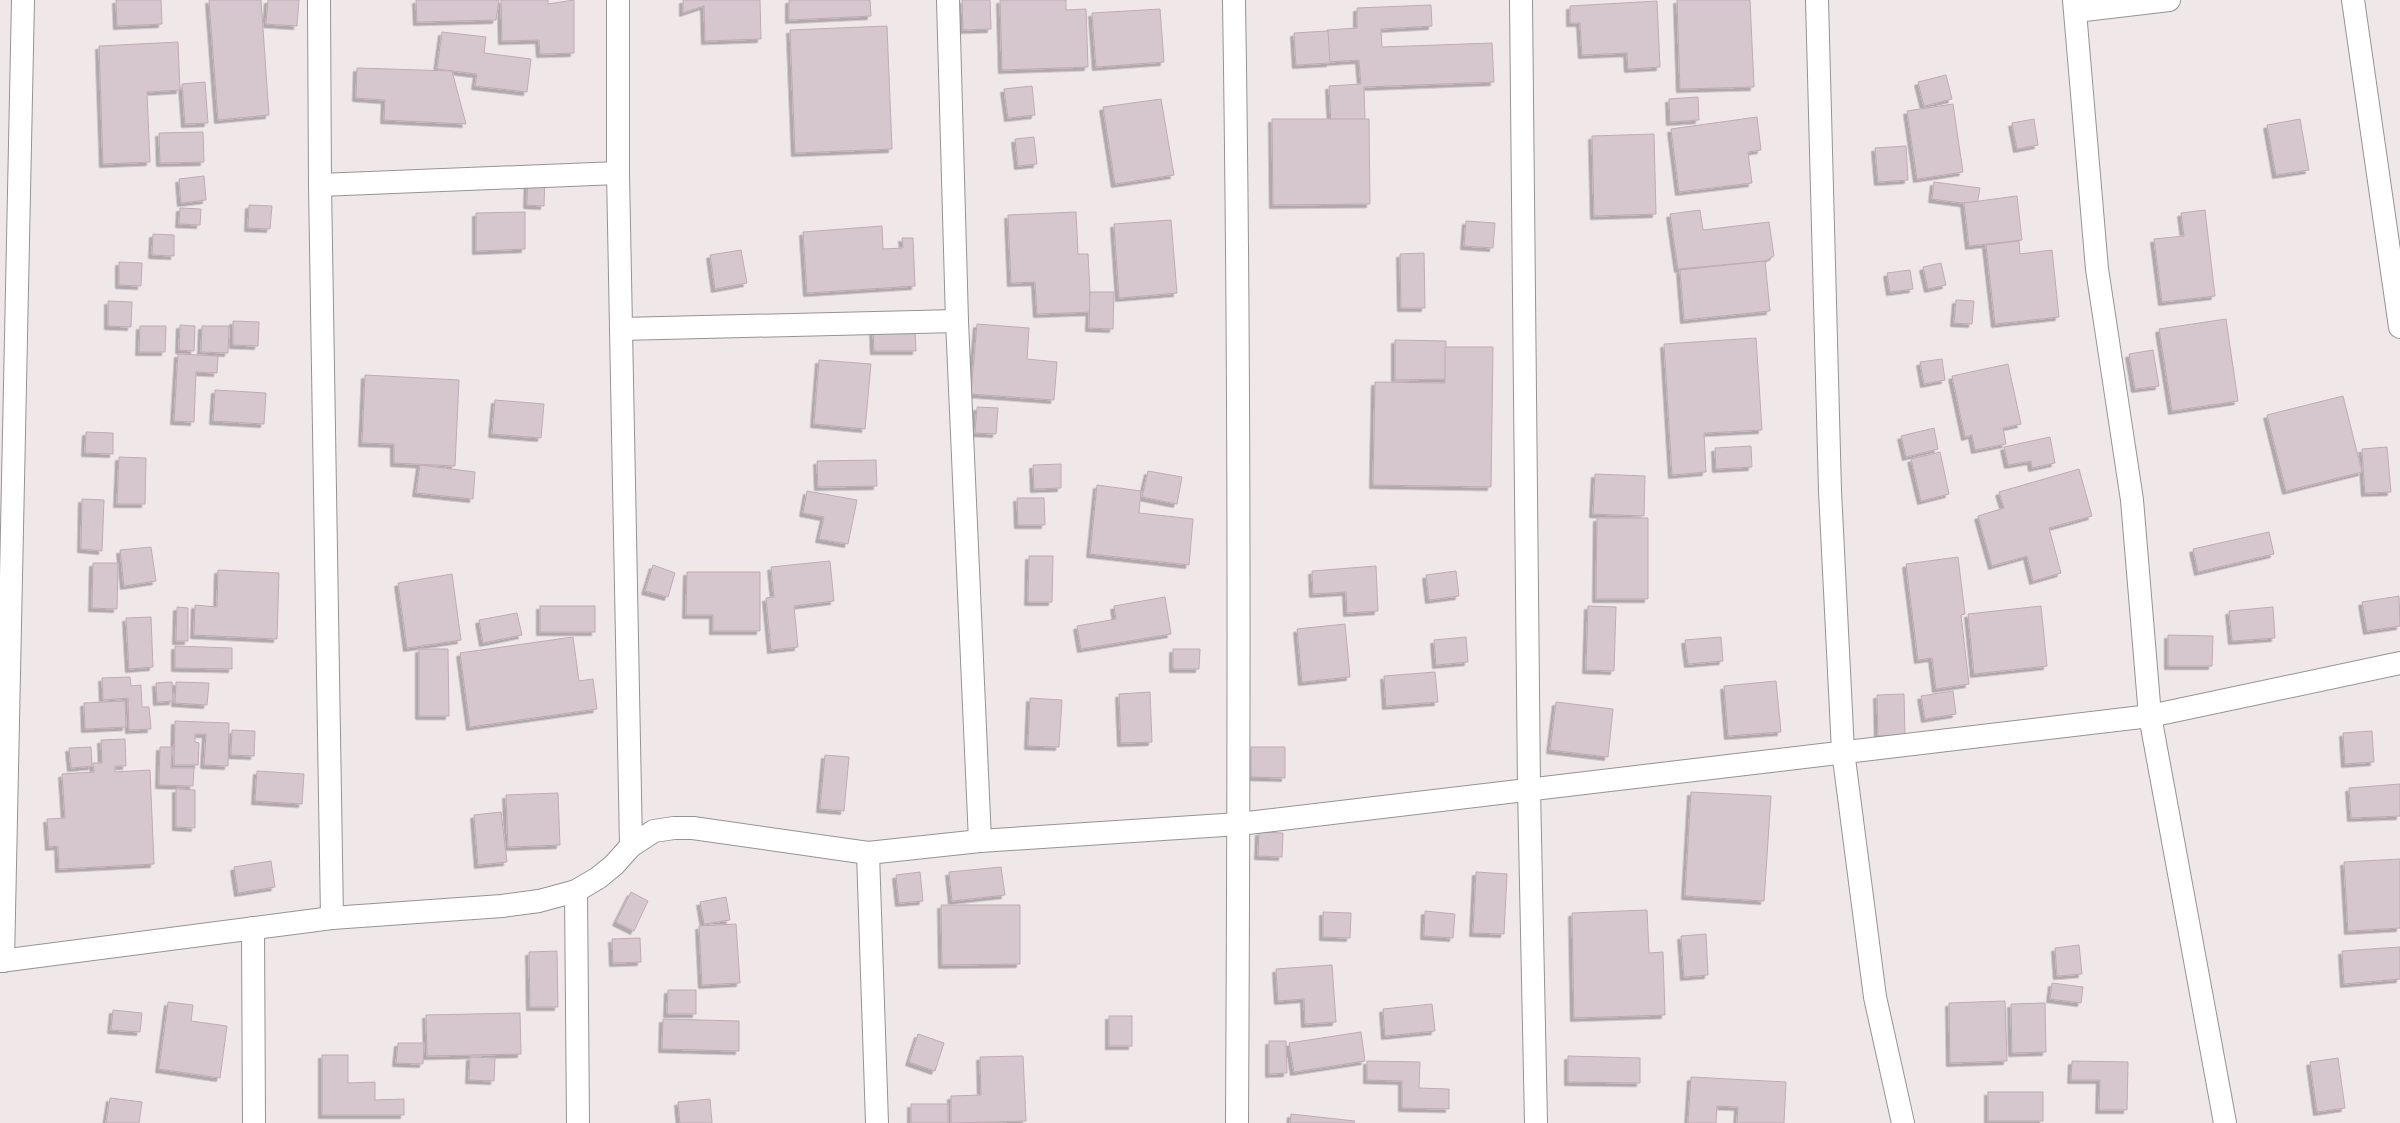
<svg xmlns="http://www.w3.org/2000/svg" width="2400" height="1123" viewBox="0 0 2400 1123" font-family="Barlow,sans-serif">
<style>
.building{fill:#d6c7cf;stroke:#c1aab5;filter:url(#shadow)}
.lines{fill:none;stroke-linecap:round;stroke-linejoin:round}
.minor-casing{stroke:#949494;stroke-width:24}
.minor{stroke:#fff;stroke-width:22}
</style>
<defs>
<filter id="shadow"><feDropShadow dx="-3.5" dy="3.5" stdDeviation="0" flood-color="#0004"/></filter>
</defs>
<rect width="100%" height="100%" fill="#f0e7e9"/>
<g class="building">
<path d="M116,0H161L162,24L117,26Z"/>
<path d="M209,0H261L269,115L218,120Z"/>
<path d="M268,0H299L297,26L266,24Z"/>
<path d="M416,0H499L496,20L417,22Z"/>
<path d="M501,0H548V4L574,0V53L540,54L539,40L502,41Z"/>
<path d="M683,0H760L761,39L705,41L704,6L683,13Z"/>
<path d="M789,0H870L871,16L789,20Z"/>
<path d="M962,0H990L991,29L963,30Z"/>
<path d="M1000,0H1066V10L1086,9L1088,67L1002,70Z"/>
<path d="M1677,0H1750L1754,87L1680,89Z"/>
<path d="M1657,1L1660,67L1628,69L1627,53L1582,55L1580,23H1570V6Z"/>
<path d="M1431,5L1432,26L1381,29L1382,47L1492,43L1494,82L1364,87L1365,122L1331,124L1329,86L1361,84L1359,60L1328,62L1327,30L1357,28V8Z"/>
<path d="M1160,9L1164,62L1096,67L1092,13Z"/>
<path d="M887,26L892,149L795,153L790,30Z"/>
<path d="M1328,31L1330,63L1296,65L1294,33Z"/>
<path d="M442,32L486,37L484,53L531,59L527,92L475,86L477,74L437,69Z"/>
<path d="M178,42L180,90L147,92L150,162L103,164L99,46Z"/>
<path d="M357,68L452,71L466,124L384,120L385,100L356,98Z"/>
<path d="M1946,75L1952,99L1924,106L1918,82Z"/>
<path d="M205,82L208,123L185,124L182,84Z"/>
<path d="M1032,86L1035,115L1008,118L1004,89Z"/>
<path d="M1698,97L1699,120L1670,122L1669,99Z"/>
<path d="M1161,99L1174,175L1115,184L1103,107Z"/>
<path d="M1953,104L1963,172L1917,179L1907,111Z"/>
<path d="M1757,117L1761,150L1748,152L1752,183L1679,192L1671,129Z"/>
<path d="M1272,119H1369L1370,204L1273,205Z"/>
<path d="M2034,119L2038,145L2017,149L2012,123Z"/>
<path d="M2300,119L2309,170L2276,175L2267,125Z"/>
<path d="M203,132L204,162L160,163L159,133Z"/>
<path d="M1654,134L1656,214L1594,216L1592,136Z"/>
<path d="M1034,137L1037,164L1018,166L1015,139Z"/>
<path d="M1906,146L1908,180L1878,182L1875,148Z"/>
<path d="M528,172L545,173L544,206L527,205Z"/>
<path d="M204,176L206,200L181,203L179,179Z"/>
<path d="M1934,182L1980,188L1977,205L1932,199Z"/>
<path d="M2017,196L2022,240L1969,246L1964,203Z"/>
<path d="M249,205L272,206L270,229L248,228Z"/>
<path d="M180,208L201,209L200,225L179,224Z"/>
<path d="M1700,210L1703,230L1769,222L1774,256L1765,261L1678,269L1670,214Z"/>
<path d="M2205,210L2215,296L2162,302L2154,239L2184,236L2181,213Z"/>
<path d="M525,212V249L476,251V213Z"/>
<path d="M1076,212L1078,254H1088L1091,312L1037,314L1035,282L1011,283L1008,215Z"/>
<path d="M1171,220L1177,293L1119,298L1114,224Z"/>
<path d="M1466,221L1495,223L1493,248L1464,246Z"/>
<path d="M882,226L883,249L903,248L902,238H913L915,286L807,293L803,232Z"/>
<path d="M153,234L174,235V256L152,255Z"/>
<path d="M2019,241L2020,254L2052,250L2059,317L1995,324L1986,245Z"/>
<path d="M741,250L747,283L715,289L710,255Z"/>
<path d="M1424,253L1425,308H1401L1400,254Z"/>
<path d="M1765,261L1770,311L1684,320L1680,270Z"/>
<path d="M119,262L142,263L141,286L119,285Z"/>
<path d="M1941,263L1946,285L1928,289L1923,267Z"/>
<path d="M1910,270L1913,289L1890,292L1887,273Z"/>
<path d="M1090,292H1114L1113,329L1089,328Z"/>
<path d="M1956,300L1974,301L1972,324L1954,323Z"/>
<path d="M108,301L132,302L131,327L108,326Z"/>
<path d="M2226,319L2238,401L2172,411L2159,329Z"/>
<path d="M233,321L259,322L258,346L233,345Z"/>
<path d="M977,324L1029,328L1027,359L1057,362L1054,400L971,394Z"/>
<path d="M180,325L195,326L194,351L179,350Z"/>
<path d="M140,326H166L165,352H139Z"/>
<path d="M202,326H229L228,353L201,352Z"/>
<path d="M873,329H915L916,351H874Z"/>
<path d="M1756,338L1762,430L1704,433L1706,472L1672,475L1664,344Z"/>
<path d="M1395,340L1446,341V379L1395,380Z"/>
<path d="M1445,347H1493L1491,487L1373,485L1375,382L1445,383Z"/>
<path d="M2153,350L2159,386L2135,389L2129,354Z"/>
<path d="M178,354L218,356L217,373L196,372L194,422L174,421Z"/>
<path d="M1942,359L1945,380L1924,384L1920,362Z"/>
<path d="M819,360L871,364L865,429L814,424Z"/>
<path d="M2008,364L2021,424L2003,428L2006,444L1975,450L1972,435L1965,437L1952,376Z"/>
<path d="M365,375L459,380L455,466L394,463V444L362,443Z"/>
<path d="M215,390L266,393L264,424L213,421Z"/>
<path d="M2343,396L2362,472L2286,491L2267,415Z"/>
<path d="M495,400L544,404L541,438L492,434Z"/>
<path d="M977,407L998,408L996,434L975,433Z"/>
<path d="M1934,428L1938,449L1906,457L1901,436Z"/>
<path d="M86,432L113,433V454L85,453Z"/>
<path d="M2050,437L2055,463L2032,468L2031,461L2008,465L2004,447Z"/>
<path d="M1751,446L1752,467L1716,469L1715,448Z"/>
<path d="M2387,447L2391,492L2365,493L2362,449Z"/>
<path d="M1940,452L1949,494L1921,501L1911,459Z"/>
<path d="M119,457L146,458L145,504H117Z"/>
<path d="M876,460L877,486L818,487L817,461Z"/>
<path d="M1061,464V488L1034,489L1033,465Z"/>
<path d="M420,465L475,472L473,499L416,493Z"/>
<path d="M2079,469L2092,516L2049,528L2061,573L2033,581L2027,556L1992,566L1978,516L2004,508L1999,492Z"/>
<path d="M1148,471L1182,477L1177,504L1142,497Z"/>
<path d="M1595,474L1645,476L1644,516L1593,514Z"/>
<path d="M1097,485L1141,491L1139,513L1193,519L1189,565L1090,554Z"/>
<path d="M807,491L857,500L848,544L819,539L824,517L803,513Z"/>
<path d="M1017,498H1044L1045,525H1018Z"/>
<path d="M82,499L104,500L102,551L81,549Z"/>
<path d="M1597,518H1648V599H1596Z"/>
<path d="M2269,532L2274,554L2198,572L2193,549Z"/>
<path d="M151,547L156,581L124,586L120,550Z"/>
<path d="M1029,556H1053L1052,602H1028Z"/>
<path d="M1958,557L1965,614L1961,615L1969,684L1936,689L1932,658L1918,660L1906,564Z"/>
<path d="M830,561L834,601L794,606L798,647L771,650L766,598L774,597L771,567Z"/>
<path d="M93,563H118L117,609L92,608Z"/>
<path d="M653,565L675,573L668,597L645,591Z"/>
<path d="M1376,566L1378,611L1347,613L1346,592L1313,594L1312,571Z"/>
<path d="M218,570L279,573L277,639L194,635L195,605L217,607Z"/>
<path d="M1456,571L1459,596L1429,600L1426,575Z"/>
<path d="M687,572H760V631H713V615H686Z"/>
<path d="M452,574L461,640L407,648L398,583Z"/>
<path d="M2399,596L2400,626L2367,631L2362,602Z"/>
<path d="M1165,597L1171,634L1081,649L1077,626L1116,619L1114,606Z"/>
<rect x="540" y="606" width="55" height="26"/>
<path d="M1588,606L1616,607L1614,671L1586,670Z"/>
<path d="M2041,606L2047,666L1974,674L1968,614Z"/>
<path d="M177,607L188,608V641H176Z"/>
<path d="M2273,607L2275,638L2232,641L2229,611Z"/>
<path d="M517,613L522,635L483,643L479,620Z"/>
<path d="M151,617L153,667L129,669L126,618Z"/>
<path d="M1345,624L1350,677L1302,682L1297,629Z"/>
<path d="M2168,635L2213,636L2212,666H2168Z"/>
<path d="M573,637L579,681L593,679L597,709L470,727L460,653Z"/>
<path d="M1466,637L1468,662L1436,665L1434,640Z"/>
<path d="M1721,637L1723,661L1688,664L1685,640Z"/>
<path d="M175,646L232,648V669L175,668Z"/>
<path d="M419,649H448L449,716H419Z"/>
<path d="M1173,649H1200L1199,669H1173Z"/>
<path d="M1435,672L1438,702L1386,706L1384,676Z"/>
<path d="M130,677L131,686L141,685L142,707H149L151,729L129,730L128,698L103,700L102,678Z"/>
<path d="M1776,681L1781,732L1728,736L1724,686Z"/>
<path d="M172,682L173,701L157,702L156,683Z"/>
<path d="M176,682L209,683L207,705L175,703Z"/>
<path d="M1953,691L1956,714L1925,719L1921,696Z"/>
<path d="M1150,692L1152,742L1121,743L1119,694Z"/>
<path d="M1904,694L1905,735L1878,736L1877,695Z"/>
<path d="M1030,698L1062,700L1059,747L1028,746Z"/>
<path d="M125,701L126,727L85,729L84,703Z"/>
<path d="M1556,702L1613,709L1608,757L1550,750Z"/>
<path d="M175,721L229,723L228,766L204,765L206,734H195V742L199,743L198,765H174Z"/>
<path d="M232,730L255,731L254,756L231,755Z"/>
<path d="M2372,731L2374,762L2345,764L2343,733Z"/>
<path d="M125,739L126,766H115V772L150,770L154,864L59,869L58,846L49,847L47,819L65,818L62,774L94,772L93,763H102L101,740Z"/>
<path d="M91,747L92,766L71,768L69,748Z"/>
<path d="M160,747H172L171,768H194L193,786L159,785Z"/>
<path d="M1251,747H1285V778L1251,777Z"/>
<path d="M825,755L849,757L844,811L820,809Z"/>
<path d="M257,771L304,774L302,804L255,801Z"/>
<path d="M2400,784V816L2351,818L2349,788Z"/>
<path d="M176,789L195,790V828L176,827Z"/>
<path d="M1691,792L1771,796L1764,901L1685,896Z"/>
<path d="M558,793L560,845L508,847L506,795Z"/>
<path d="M501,812L507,862L478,865L474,815Z"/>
<path d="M1259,832L1283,833L1282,857L1258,856Z"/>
<path d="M2400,859V928L2348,931L2344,862Z"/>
<path d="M271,861L275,887L238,893L234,867Z"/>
<path d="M1001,867L1005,895L952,901L949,872Z"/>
<path d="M920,872L923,901L899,903L896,875Z"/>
<path d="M1476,872L1507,874L1504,934L1473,933Z"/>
<path d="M631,892L648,901L634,931L616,922Z"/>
<path d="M726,897L730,920L704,924L700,902Z"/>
<path d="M941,905H1020V964L942,965Z"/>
<path d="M1647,910L1649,953L1663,952L1665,1015L1574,1018L1572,913Z"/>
<path d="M1425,911L1455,914L1453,938L1424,936Z"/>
<path d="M1323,912L1351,913L1350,938L1323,937Z"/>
<path d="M736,924L740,983L702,985L699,926Z"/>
<path d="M1706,934L1708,975L1684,977L1681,936Z"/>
<path d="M640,938L641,962L613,963L612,939Z"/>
<path d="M2079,945L2082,974L2057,976L2055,948Z"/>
<path d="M2400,947V979L2344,984L2342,951Z"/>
<path d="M557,951L558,1007H530L529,952Z"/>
<path d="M1332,965L1336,1022L1305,1024L1304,999L1278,1001L1276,969Z"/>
<path d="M2052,983L2083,987L2081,1003L2050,999Z"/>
<path d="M668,990H696V1014H667Z"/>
<path d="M2005,1001L2007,1061L1950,1063L1949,1003Z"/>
<path d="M168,1002L193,1005L191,1021L227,1026L220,1078L159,1069Z"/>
<path d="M2045,1003L2046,1052L2012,1053L2011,1004Z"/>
<path d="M1432,1004L1435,1031L1385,1036L1383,1009Z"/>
<path d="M113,1010L142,1013L140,1032L111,1030Z"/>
<path d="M520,1013L521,1054L427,1056L426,1015Z"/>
<rect x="1109" y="1016" width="23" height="30"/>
<path d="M663,1019L739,1021V1051L662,1049Z"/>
<path d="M1361,1032L1365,1061L1294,1072L1289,1043Z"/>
<path d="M918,1034L944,1043L935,1071L909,1062Z"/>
<path d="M1269,1041H1286L1287,1073L1269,1074Z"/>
<path d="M398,1043H424L423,1064L396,1063Z"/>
<path d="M322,1055H348V1083L375,1082V1100L404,1099V1115H322Z"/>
<path d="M1023,1056L1026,1121L951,1123V1096L981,1095L980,1057Z"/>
<path d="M1568,1056L1640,1058V1083L1568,1082Z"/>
<path d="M470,1057L495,1058L494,1081L469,1080Z"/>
<path d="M2338,1058L2345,1108L2317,1112L2310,1062Z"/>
<path d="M1367,1061L1420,1062L1419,1088L1449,1089V1109L1402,1108V1081L1367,1080Z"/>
<path d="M2072,1061L2128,1062L2127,1110H2099L2100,1080H2071Z"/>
<path d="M1691,1077L1786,1082L1784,1123H1737L1738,1107L1717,1106L1716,1123H1688Z"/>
<rect x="1988" y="1092" width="55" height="29"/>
<path d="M110,1098L142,1102L139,1123H106Z"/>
<path d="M710,1099L712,1123H680L678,1102Z"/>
<rect x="911" y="1104" width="37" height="19"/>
<path d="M1291,1114L1355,1121L1354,1123H1290Z"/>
</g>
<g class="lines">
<g class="minor-casing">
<g id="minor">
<path d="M319,0L320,185L332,918"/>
<path d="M618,0V173L631,846"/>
<path d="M948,0L957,321L980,841"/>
<path d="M1234,0C1240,374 1239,749 1237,1123"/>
<path d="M1521,0L1529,788L1536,1123"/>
<path d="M1817,0L1830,491L1843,751L1875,997L1903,1123"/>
<path d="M2074,0L2097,269L2132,500L2150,716L2225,1123"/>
<path d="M2353,0L2400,327"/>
<path d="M2076,11L2169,0"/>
<path d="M320,185L618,173"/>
<path d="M621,329L957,321"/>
<path d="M868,853L877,1123"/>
<path d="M576,891L578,1123"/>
<path d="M253,928L254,1123"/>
<path d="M0,961L332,918L502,906L539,901L576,891L598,878L614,865L631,846L654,831L674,828H693L868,853L980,841L1239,824L2150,716L2400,663"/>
<path d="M3,961L23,0"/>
</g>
</g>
<use href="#minor" class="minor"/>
</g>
</svg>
